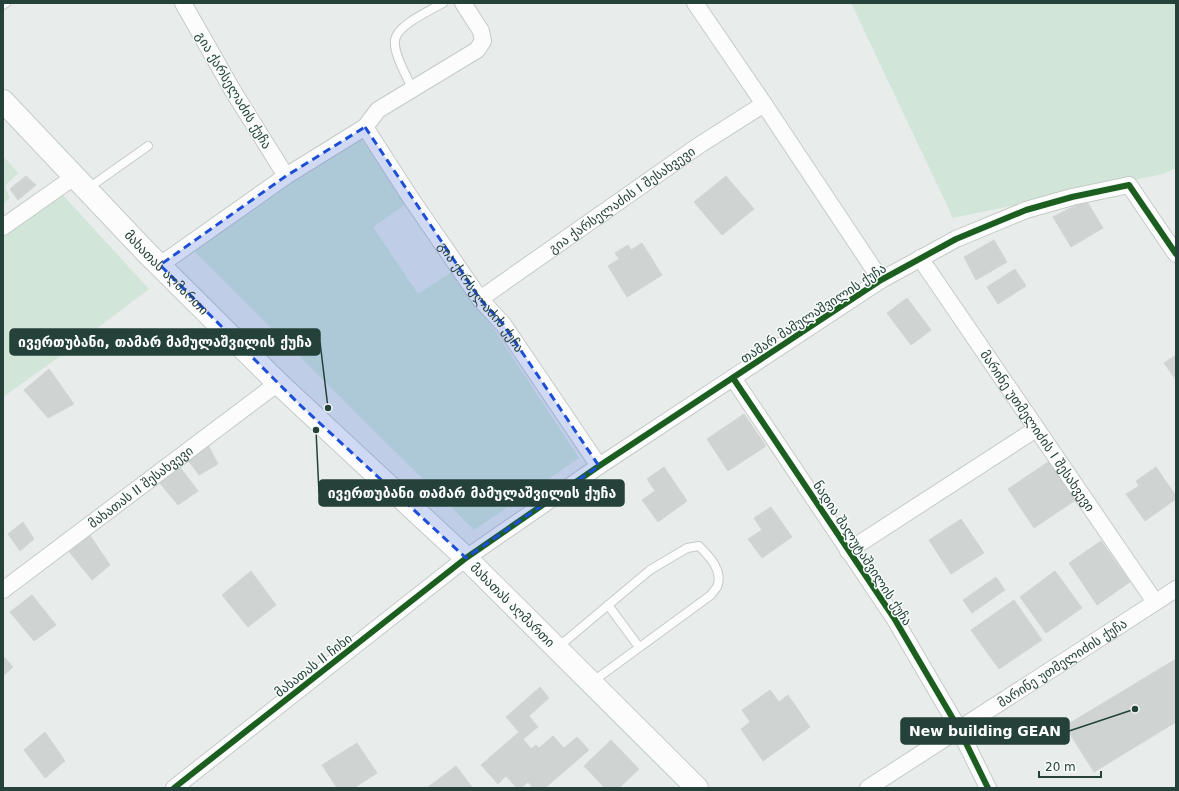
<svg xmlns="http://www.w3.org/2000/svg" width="1179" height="791" viewBox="0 0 1179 791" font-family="'DejaVu Sans','Noto Sans Georgian',sans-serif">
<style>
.green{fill:#d1e6d8}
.building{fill:#cfd4d2;stroke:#d1d6d4}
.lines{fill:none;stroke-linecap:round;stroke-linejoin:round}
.lane-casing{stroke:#c5cac8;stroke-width:10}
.street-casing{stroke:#c5cac8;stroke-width:18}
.secondary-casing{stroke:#c3cbc8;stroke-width:24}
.lane{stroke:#fcfcfc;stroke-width:8}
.street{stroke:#fcfcfc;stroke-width:16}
.secondary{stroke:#fcfcfc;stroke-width:22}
.cycleway-casing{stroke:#f7fbf9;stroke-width:8}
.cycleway{stroke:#1b5e20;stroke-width:6}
.marked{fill:#1d4ed8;fill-opacity:0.2;stroke:#1d4ed8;stroke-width:3;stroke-dasharray:8 5;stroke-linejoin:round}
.labels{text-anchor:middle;stroke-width:3;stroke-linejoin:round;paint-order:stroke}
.street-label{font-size:13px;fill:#24423a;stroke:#f7fbf9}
.leader{fill:none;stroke:#24423a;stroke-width:1.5}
.callout-dot{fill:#24423a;stroke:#f7fbf9;stroke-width:1.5}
.callout{fill:#24423a;stroke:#24423a;stroke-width:1.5}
.callout-label{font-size:14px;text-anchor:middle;font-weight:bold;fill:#fff}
</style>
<rect width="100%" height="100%" fill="#e8edeb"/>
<g class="green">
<path d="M851,3H1176V168L1163,174L953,218Z"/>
<path d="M360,138L409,202L373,227L418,294L455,270L579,458L474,530L195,252L209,236Z"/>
<path d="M3,156L18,173L5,186L10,198L3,204Z"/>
<path d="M61,193L149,289L66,352L3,397V236Z"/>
</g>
<g class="building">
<path d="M26,176L36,185L18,200L10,189Z"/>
<path d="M726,176L754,209L722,235L694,202Z"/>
<path d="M1086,200L1103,228L1071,247L1053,217Z"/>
<path d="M994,240L1007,262L976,280L964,257Z"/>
<path d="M642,243L662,275L627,297L608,266L619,259L615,253L628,245L631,250Z"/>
<path d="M1015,269L1026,286L998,304L987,287Z"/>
<path d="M907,298L931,330L911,345L887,313Z"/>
<path d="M1176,355V380L1164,363Z"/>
<path d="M49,369L74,404L48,418L24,390Z"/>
<path d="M744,414L766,446L728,471L707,439Z"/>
<path d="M208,445L218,464L199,475L187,459Z"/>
<path d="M1051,460L1077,499L1034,528L1008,489Z"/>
<path d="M179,466L198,491L178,505L159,482Z"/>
<path d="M664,467L687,501L658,522L642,500L655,491L647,479Z"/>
<path d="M1156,467L1176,496V499L1145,521L1126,494L1139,486L1136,481Z"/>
<path d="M771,507L792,537L762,558L748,539L762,530L754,518Z"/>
<path d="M961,519L984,553L951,574L929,540Z"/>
<path d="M23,522L34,539L20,551L8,534Z"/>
<path d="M89,534L110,565L92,580L67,549Z"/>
<path d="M1101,541L1130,582L1097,605L1069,563Z"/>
<path d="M251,571L276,605L248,627L222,595Z"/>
<path d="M1055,571L1082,608L1046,633L1020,597Z"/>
<path d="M996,577L1005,590L972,613L963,600Z"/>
<path d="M32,595L56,625L34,641L10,612Z"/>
<path d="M1014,600L1042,640L999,669L971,630Z"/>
<path d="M3,656L13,667L3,676Z"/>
<path d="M1176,659V722L1094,772L1065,726Z"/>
<path d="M540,687L549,698L529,716L538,727L523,739L531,749L536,745L539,748L553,736L564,748L577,737L589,750L545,788H533L528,782L521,788H517L506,776L498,784L481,765L519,732L506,717Z"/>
<path d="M770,690L779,702L788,695L810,727L763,761L741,729L750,722L742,710Z"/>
<path d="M45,732L65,761L45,778L24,750Z"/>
<path d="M611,740L639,769L619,788H605L584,766Z"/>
<path d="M357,743L377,773L354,788H337L322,765Z"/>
<path d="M456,766L472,787L470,788H427Z"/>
</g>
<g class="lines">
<g class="lane-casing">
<g id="lane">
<path d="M3,5L6,3"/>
<path d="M413,90C407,77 393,53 395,40C397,25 431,10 443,3"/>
<path d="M87,189L148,146"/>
<path d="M608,605L639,647"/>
<path d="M557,648L650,570L687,548L699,546C709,556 724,571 717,587C715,590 712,593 711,595L592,682"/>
</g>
</g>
<g class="street-casing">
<g id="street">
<path d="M695,3L764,104L881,280"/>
<path id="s1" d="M365,127L410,197L480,299L503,324L599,466"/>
<path d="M286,176L365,127L378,110L477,50L483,41L481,31L463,3"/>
<path d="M3,227L74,177"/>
<path id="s2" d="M920,258L1155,602"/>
<path d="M160,265L286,176L233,91L183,3"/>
<path id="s3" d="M480,299L698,146L764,104"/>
<path d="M733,378L894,618L959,729L988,788"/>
<path d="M848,551L1036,429"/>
<path id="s4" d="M3,590L278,383"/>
<path d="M174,788L466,558L599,466L881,280L956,239L1026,210L1072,197L1129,185L1176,254"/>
<path id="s5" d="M868,788L1176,589"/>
</g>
</g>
<g class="secondary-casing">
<g id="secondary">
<path id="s6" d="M3,101L146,252L278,383L466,558L697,788"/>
</g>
</g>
<use href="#lane" class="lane"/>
<use href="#street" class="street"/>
<use href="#secondary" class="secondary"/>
<g class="cycleway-casing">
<g id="cycleway">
<path d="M733,378L894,618L959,729L988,788"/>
<path d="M174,788L466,558L599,466L881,280L956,239L1026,210L1072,197L1129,185L1176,254"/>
</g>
</g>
<use href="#cycleway" class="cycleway"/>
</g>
<path class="marked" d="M365,127L480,299L503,324L599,466L466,558L299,404L160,265L286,176Z"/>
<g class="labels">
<g class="street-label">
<text transform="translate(234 90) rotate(59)" y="5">გია ქარსელაძის ქუჩა</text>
<text dy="5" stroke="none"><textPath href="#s3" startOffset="173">გია ქარსელაძის I შესახვევი</textPath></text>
<text dy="5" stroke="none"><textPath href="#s6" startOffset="237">მახათას აღმართი</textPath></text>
<text dy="5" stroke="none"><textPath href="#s1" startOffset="206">გია ქარსელაძის ქუჩა</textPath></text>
<text transform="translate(813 313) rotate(-33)" y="5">თამარ მამულაშვილის ქუჩა</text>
<text dy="5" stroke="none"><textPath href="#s2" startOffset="209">მარინე უთმელიძის I შესახვევი</textPath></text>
<text dy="5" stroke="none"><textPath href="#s4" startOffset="172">მახათას II შესახვევი</textPath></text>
<text transform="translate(863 553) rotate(57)" y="5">ნადია შალუტაშვილის ქუჩა</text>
<text dy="5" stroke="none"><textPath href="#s6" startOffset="717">მახათას აღმართი</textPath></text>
<text dy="5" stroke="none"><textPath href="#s5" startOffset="231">მარინე უთმელიძის ქუჩა</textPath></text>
<text transform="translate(313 665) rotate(-38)" y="5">მახათას II ჩიხი</text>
</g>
</g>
<path class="leader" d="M328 408L320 342M316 430L319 493M1135 709L1069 731"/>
<g class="callout-dot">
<circle cx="328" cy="408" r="4"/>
<circle cx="316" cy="430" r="4"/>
<circle cx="1135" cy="709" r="4"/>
</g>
<g class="callout">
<rect x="10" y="329" width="310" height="26" rx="4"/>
<rect x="319" y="480" width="305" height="26" rx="4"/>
<rect x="901" y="718" width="168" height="26" rx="4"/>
</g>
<g class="callout-label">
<text x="165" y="347">ივერთუბანი, თამარ მამულაშვილის ქუჩა</text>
<text x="472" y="498">ივერთუბანი თამარ მამულაშვილის ქუჩა</text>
<text x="985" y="736">New building GEAN</text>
</g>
<rect width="1179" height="791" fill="none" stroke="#24423a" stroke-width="8"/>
<path d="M1039 771v6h62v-6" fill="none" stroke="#24423a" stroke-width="2"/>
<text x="1045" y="771" font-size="12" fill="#24423a" stroke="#f7fbf9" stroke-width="3" paint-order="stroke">20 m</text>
</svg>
